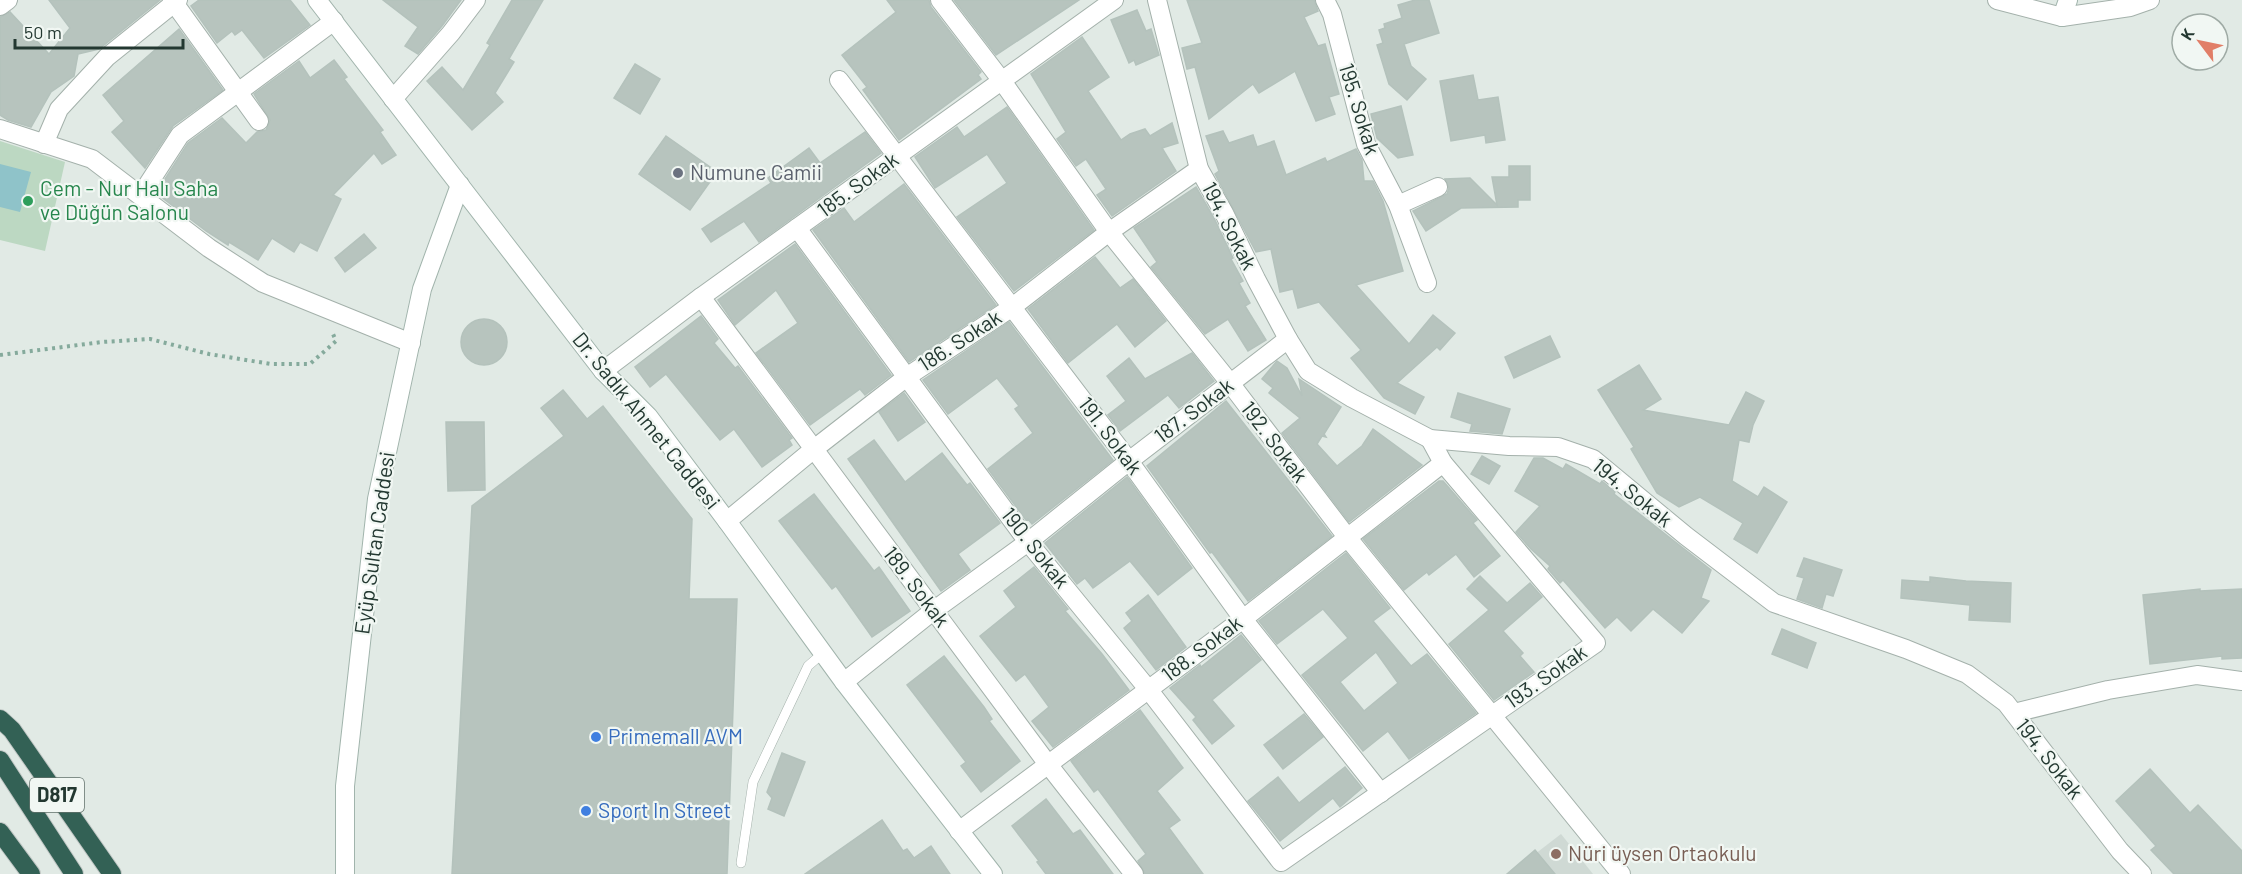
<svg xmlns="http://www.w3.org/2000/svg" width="2242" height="874" viewBox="0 0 2242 874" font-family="Barlow,sans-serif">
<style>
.built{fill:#cfd9d4}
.green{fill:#bcd8c2}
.water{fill:#8fc3c9}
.building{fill:#b7c4be;stroke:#b4c2bc;stroke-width:1.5;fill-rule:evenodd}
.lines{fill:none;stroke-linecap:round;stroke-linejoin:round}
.lane-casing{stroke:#a4b1ab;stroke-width:10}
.street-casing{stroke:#a4b1ab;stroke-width:20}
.secondary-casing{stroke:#a1b4ac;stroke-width:20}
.highway-casing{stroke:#c1c7c5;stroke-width:20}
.path{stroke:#85aa9c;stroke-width:4;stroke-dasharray:3 4.5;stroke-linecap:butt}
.lane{stroke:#fff;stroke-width:9}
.street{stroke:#fff;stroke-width:18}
.secondary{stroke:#fff;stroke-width:18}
.highway{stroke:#336155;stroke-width:18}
.worship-dot{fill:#6b7280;stroke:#f1f7f3;stroke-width:2}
.leisure-dot{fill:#2e9e5b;stroke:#f1f7f3;stroke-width:2}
.shop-dot{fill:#3f7fe0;stroke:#f1f7f3;stroke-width:2}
.education-dot{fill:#8d6e63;stroke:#f1f7f3;stroke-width:2}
.labels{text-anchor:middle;stroke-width:4.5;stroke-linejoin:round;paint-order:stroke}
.shield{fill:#f1f7f3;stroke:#61716b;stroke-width:1.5}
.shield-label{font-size:20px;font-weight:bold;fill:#233831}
.street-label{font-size:21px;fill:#233831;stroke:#f1f7f3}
.worship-label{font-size:21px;fill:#5b616d;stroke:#f1f7f3;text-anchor:start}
.leisure-label{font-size:21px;fill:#27864d;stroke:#f1f7f3;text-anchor:start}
.shop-label{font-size:21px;fill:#366cbe;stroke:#f1f7f3;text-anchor:start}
.education-label{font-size:21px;fill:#785e54;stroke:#f1f7f3;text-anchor:start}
</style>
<rect width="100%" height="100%" fill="#e1eae5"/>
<path class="built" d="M1561,834L1593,874H1509Z"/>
<path class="green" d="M0,141L65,162L45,251L0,240Z"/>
<path class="water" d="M0,164L31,172L20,212L0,207Z"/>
<g class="building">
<path d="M49,0H160L99,49L78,54L74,76L51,92L31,127L8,120L0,115V17L10,12L49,54L70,28Z"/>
<path d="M199,0H290L310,25L264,58L242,30L235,35L232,31L217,43L191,6Z"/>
<path d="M383,0H461L442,26L418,54L405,46L418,27Z"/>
<path d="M512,0H543L509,59L514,62L495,93L503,102L472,130L427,81L442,67L463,90L490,45L487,43Z"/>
<path d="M887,0H929L931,7L981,72L978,75L981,79L899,140L863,90L867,87L842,55L896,12Z"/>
<path d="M954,0H1079L996,55Z"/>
<path d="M1187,0H1314L1318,11L1304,17L1318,46L1325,44L1339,94L1329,97L1335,114L1316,121L1295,71L1259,93L1253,84L1209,119L1195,67L1187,69L1182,48L1202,43Z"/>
<path d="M1415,0H1429L1439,33L1404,44L1411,66L1426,79L1407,100L1389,84L1377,45L1383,43L1379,30L1385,28L1384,24L1402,18L1398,5Z"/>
<path d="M1137,10L1146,31L1151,29L1159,55L1136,65L1134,60L1129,63L1111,20Z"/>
<path d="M179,29L223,90L173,126L145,168L112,132L124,121L103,95Z"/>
<path d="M1082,37L1109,77L1088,91L1121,140L1130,134L1145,129L1150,136L1172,123L1178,143L1162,148L1176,171L1112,216L1097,195L1106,189L1086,159L1076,166L1057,139L1066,132L1031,74Z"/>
<path d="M334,60L347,77L344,79L383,130L380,132L396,155L382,164L374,153L333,195L341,199L317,251L300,242L294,252L272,238L258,260L229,242L228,245L206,231L156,193L188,143L222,118L246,143L257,132L266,130L270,120L254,94L299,61L310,78Z"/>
<path d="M635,64L660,79L640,114L614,98Z"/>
<path d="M1473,75L1478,100L1498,97L1505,140L1486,143L1485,135L1451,141L1440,81Z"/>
<path d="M1401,106L1413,155L1398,158L1377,138L1371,114Z"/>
<path d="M1007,107L1094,230L1014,291L957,217L1007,183L987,154L935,188L915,157L957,127L964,137Z"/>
<path d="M1223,131L1229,143L1253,135L1257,147L1274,141L1286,175L1325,158L1327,162L1356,149L1362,160L1364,181H1373L1383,201L1403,271L1356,285L1409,344L1433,315L1455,333L1440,350L1437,347L1397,383L1424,397L1415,414L1384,398L1351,358L1361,350L1319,302L1298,308L1293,289L1280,292L1271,249L1256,252L1215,174L1219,171L1206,136Z"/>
<path d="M865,132L881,153L759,242L744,221L711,242L702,229L771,183L768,178L809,148L820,163Z"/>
<path d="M666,136L717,172L690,210L639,174Z"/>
<path d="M1509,166H1530V200H1518V207L1461,208L1426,231L1413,211L1447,194L1449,188L1445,179L1470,178L1497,205L1492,177H1509Z"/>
<path d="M904,184L996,305L909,362L813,230L844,208L854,222Z"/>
<path d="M1196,187L1214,218L1233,258L1231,259L1243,281L1239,283L1250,303L1245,306L1266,340L1248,351L1228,319L1205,334L1151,267L1157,262L1134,228Z"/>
<path d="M364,234L376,248L345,272L335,258Z"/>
<path d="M795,244L891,375L865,395L860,389L810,425L756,353L798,323L776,290L735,325L718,300Z"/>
<path d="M1095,257L1120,288L1133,279L1166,321L1135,347L1117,324L1068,363L1028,309Z"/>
<path d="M701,316L718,339L714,343L735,368L738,366L792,438L789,440L792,445L762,467L734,429L720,440L666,374L650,387L635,367Z"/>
<circle cx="484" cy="342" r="23"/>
<path d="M1009,322L1113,460L1032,524L1028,519L1026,520L988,469L1033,433L1015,409L1019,406L997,378L948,414L923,380Z"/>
<path d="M1550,336L1560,357L1514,378L1505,357Z"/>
<path d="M1192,353L1214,381L1179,408L1168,395L1120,431L1108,415L1126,401L1107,376L1129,358L1145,379Z"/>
<path d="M1277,361L1287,368L1302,396L1299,379L1341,407L1324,434L1326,437L1322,436L1317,444L1337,466L1362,446L1373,429L1422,465L1349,522L1282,433L1300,418L1269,393L1273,388L1262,379Z"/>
<path d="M1639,365L1661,399L1643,410L1729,425L1746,392L1764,401L1753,425L1749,442L1739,440L1732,481L1758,497L1764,487L1787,502L1757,553L1734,539L1743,523L1700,497L1679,507L1657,493L1631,449L1634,447L1598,390Z"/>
<path d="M563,390L587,419L603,406L692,519L689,599H737L727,874H452L472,506L564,436L541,408Z"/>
<path d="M904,393L925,422L898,441L879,412Z"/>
<path d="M1458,393L1510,409L1502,434L1470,431L1472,424L1451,417Z"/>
<path d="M1226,401L1332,536L1248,601L1212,552L1210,553L1147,466Z"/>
<path d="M446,422H484L485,490L448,491Z"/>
<path d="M874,440L905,482L942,453L967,485L970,483L1000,523L958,554L970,570L941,591L848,459Z"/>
<path d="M1482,456L1500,466L1489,484L1471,474Z"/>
<path d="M1534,458H1543L1563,469L1566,464L1600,484L1602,481L1615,492L1614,494L1711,570L1701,598L1709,601L1682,633L1653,609L1631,631L1617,617L1605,628L1563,580L1560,583L1548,569L1550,566L1531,549L1516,532L1540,506L1515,491Z"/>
<path d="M1127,477L1192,568L1158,595L1130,561L1093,588L1085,578L1077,584L1045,543Z"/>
<path d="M1439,481H1443L1477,520L1473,523L1500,556L1474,577L1456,554L1429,575L1427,572L1404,590L1363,539Z"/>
<path d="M814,494L874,571L879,567L910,611L872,637L836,586L832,589L779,521Z"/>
<path d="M1346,553L1390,608L1373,621L1411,666L1427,654L1476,713L1409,759L1388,731L1363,751L1302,675L1348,638L1323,609L1277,644L1259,621ZM1376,652L1398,683L1364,711L1340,682Z"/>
<path d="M1804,558L1842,570L1833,596L1826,594L1822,608L1797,599L1804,578L1797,576Z"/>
<path d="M1034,567L1068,609L1065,611L1102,654L1129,690L1053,747L1032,721L1049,707L1025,674L1016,681L980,636L1016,607L1004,591Z"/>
<path d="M1480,576L1507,603L1530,583L1542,597L1503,631L1523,653L1520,656L1534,672L1494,700L1449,644L1489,610L1467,589Z"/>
<path d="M1930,577L1966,581L2011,583L2010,622L1969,620L1970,605L1901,598L1902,580L1930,582Z"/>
<path d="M2200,589V591L2242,589V658L2222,659V656L2150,664L2143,595Z"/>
<path d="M1148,595L1186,647L1156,670L1124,628L1132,621L1126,613Z"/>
<path d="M1782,629L1816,643L1807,668L1772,654Z"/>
<path d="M1241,635L1261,660L1212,700L1234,726L1212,744L1193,720L1196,717L1170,688L1200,665L1201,667Z"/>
<path d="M944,656L984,707L992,719L989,721L1020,761L981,792L961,766L966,762L907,685Z"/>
<path d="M1140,710L1183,768L1157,791L1180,820L1169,828L1203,874H1145L1138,861L1146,854L1098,789L1094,792L1071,761Z"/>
<path d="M1304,714L1323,737L1283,769L1264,745Z"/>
<path d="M782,753L805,762L784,816L768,809L772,798L767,792Z"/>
<path d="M1345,767L1362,788L1340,807L1333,798L1280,841L1248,801L1278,777L1299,803Z"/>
<path d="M2150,769L2190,813L2198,805L2242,851V874H2174L2151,850L2156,846L2116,801Z"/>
<path d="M1046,799L1073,834L1080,830L1113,874H1046L1037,862L1039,861L1012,826Z"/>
<path d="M882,820L903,851L907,849L914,858L931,846L950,874H805Z"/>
<path d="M1535,850L1555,874H1507Z"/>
</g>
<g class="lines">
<g class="lane-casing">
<path id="lane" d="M741,863L753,782L808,666L823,653"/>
</g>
<g class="street-casing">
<g id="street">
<path d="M172,0L259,121"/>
<path d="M940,0L1002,81L1109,232L1230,383L1347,537L1621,874"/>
<path d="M1157,0L1199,169L1224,213L1256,279L1288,339L1308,371L1352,398L1430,439L1509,446L1558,447L1593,459L1686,536L1774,603L1906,649L1967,674L2006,703L2120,851L2142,874"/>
<path d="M1325,0L1332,14L1366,144L1398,205L1427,283"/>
<path d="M1997,0L2062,17L2130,7L2150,0"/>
<path d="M0,6L8,0"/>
<path d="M839,80L1129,461L1243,619L1381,793"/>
<path d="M393,99L451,33L476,0"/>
<path d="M0,129L92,159L209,248L263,283L411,343"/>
<path d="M44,144L59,109L107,57L178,0"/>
<path d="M141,195L180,135L334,21"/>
<path d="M1398,205L1438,187"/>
<path d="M797,228L1028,542L1148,689L1281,862L1596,643L1443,463L1430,439"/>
<path d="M701,297L1047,763L1134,874"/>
<path d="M603,371L701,297L1114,0"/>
<path d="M727,521L814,449L908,376L1011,308L1109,232L1199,169"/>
<path d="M844,682L933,611L1028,542L1129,461L1288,339"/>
<path d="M2014,713L2108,690L2197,675L2242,681"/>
<path d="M959,831L1243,619L1443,463"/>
</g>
</g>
<g class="secondary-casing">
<g id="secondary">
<path d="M317,0L603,371L648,416L727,521L844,682L993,874"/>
<path d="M2062,17L2068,0"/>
<path d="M345,874V786L377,499L422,289L460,185"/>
</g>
</g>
<g class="highway-casing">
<g id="highway">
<path d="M0,719L12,730L112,874"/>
<path d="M0,760L74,874"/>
<path d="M0,832L31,874"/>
</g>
</g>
<path class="path" d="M0,355L102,342L150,339L209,354L271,364H310L336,341L333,334"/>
<use href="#lane" class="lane"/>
<use href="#street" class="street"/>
<use href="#secondary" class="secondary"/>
<use href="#highway" class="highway"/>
</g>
<circle class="worship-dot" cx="678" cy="173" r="6"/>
<circle class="leisure-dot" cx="28" cy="201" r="6"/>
<g class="shop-dot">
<circle cx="596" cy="737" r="6"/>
<circle cx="586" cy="811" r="6"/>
</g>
<circle class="education-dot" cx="1556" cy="854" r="6"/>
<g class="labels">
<rect class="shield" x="30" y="778" width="54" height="34" rx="4.5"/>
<g class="shield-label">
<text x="57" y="802">D817</text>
</g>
<g class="street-label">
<text transform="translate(1359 109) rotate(73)" y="7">195. Sokak</text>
<text transform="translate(858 185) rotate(-36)" y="7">185. Sokak</text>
<text transform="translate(1229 226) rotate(63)" y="7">194. Sokak</text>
<text transform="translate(960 341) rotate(-33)" y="7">186. Sokak</text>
<text transform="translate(1194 411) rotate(-37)" y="7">187. Sokak</text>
<text transform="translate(646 421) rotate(51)" y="7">Dr. Sadık Ahmet Caddesi</text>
<text transform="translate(1110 436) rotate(53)" y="7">191. Sokak</text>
<text transform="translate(1274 442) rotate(53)" y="7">192. Sokak</text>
<text transform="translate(1632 493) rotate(39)" y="7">194. Sokak</text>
<text transform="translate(375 543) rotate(-82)" y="7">Eyüp Sultan Caddesi</text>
<text transform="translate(1035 548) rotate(52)" y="7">190. Sokak</text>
<text transform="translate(916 587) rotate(53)" y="7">189. Sokak</text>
<text transform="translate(1202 649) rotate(-37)" y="7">188. Sokak</text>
<text transform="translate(1546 677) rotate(-35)" y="7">193. Sokak</text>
<text transform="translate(2049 759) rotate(52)" y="7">194. Sokak</text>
</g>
<g class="worship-label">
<text x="690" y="180">Numune Camii</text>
</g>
<g class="leisure-label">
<text x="40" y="196">Cem - Nur Halı Saha<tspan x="40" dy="24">ve Düğün Salonu</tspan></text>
</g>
<g class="shop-label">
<text x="608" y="744">Primemall AVM</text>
<text x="598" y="818">Sport In Street</text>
</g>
<g class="education-label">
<text x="1568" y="861">Nüri üysen Ortaokulu</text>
</g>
</g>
<g transform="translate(2200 42) rotate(302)"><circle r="28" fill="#f1f7f3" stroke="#9faba5" stroke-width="1.5"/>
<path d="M0-4.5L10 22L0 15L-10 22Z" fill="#e17e67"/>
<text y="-9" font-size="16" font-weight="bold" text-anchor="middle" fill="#233831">K</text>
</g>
<path d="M15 39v9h168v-9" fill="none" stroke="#233831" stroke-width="3"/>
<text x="24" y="39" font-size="18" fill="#233831" stroke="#f1f7f3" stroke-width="4.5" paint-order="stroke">50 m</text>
</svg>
